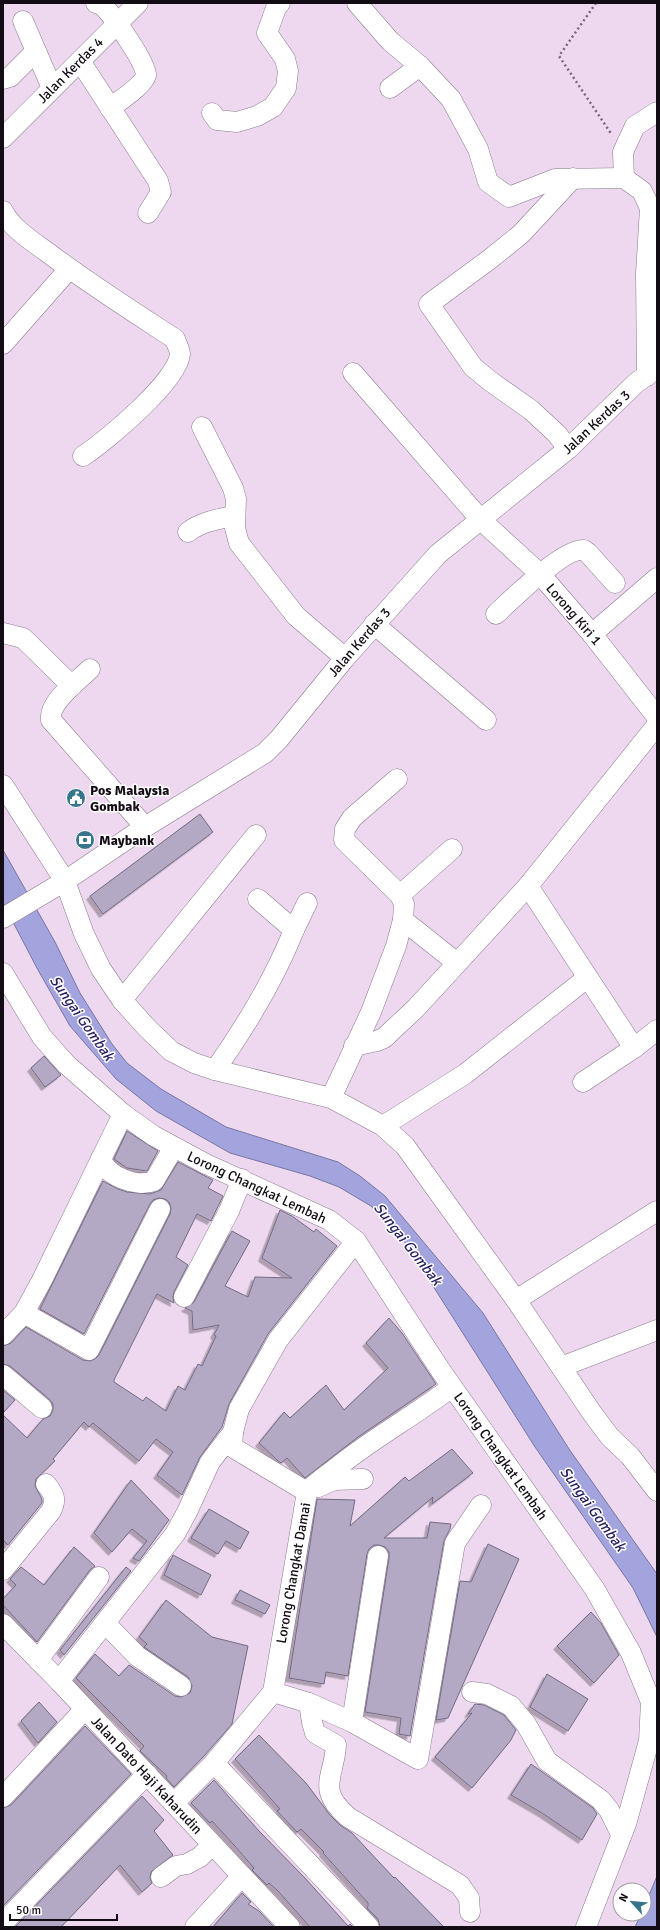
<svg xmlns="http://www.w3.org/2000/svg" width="660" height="1930" viewBox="0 0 660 1930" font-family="Signika,sans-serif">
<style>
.water{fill:#a3a4de;stroke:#7876a1}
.building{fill:#b4a9c4;stroke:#736a82;filter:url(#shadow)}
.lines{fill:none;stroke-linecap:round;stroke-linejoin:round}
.minor-casing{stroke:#8c798e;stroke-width:21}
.path{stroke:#766978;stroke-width:2.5;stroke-dasharray:2 3;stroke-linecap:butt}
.minor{stroke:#fff;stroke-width:20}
.labels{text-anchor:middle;stroke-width:3;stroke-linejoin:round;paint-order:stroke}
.street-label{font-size:14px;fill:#130c14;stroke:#fff}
.poi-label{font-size:14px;font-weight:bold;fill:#130c14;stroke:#fff;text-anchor:start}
.water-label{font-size:15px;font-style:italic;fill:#281f62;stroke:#fff}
</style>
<defs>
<filter id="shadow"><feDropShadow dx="-3.5" dy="3.5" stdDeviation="0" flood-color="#0004"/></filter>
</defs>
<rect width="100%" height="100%" fill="#edd8f0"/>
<g class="water">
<path d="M3,850L55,942L80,993L112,1044L127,1063L161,1089L226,1127L338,1162L360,1176L385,1196L483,1313L569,1449L657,1574V1637L633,1588L535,1447L407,1245L371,1206L339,1187L310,1176L230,1153L156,1111L116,1079L70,1026L38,970L3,903Z"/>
<path d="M657,1876V1927H635L641,1914H644V1907Z"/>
</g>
<g class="building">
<path d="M200,814L213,832L103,914L90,896Z"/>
<path d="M44,1056L61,1075L45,1087L31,1068Z"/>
<path d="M127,1131L158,1151L147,1171L127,1168L114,1159Z"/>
<path d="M178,1162L213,1180L208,1188L223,1196L211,1221L197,1214L176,1257L188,1265L174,1292L173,1297L174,1303L157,1294L114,1380V1382L143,1401L146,1397L166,1411L178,1386L185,1390L198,1364L202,1366L216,1336L214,1335L219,1325L193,1330L192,1311L185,1308L194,1302L232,1231L250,1241L225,1286L248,1297L255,1277L292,1278L262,1258L280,1210L292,1216L314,1232L316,1229L337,1246L268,1334L229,1404L222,1427L200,1457L182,1495L157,1475L173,1452L156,1439L139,1461L93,1423L89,1427L84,1422L53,1459L55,1461L36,1479L35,1486L42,1499V1503L8,1545L3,1540V1415L27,1438L43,1419L50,1416L53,1410V1404L49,1399L10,1366L3,1364V1346L11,1343L26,1327L83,1360L90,1361L95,1359L99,1355L170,1214L171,1208L169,1202L165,1199L159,1198L153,1200L150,1204L84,1334L40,1309L103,1181L118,1189L127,1192L150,1194L161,1190Z"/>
<path d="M389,1318L402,1333L436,1384L358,1437L305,1478L287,1458L281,1463L277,1460L259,1443L284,1412L290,1418L326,1385L344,1410L388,1368L366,1343Z"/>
<path d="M3,1390L15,1400L3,1413Z"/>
<path d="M452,1449L473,1473L432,1504L433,1497L384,1538H427L430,1522L451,1524L450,1529L444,1541L410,1736L399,1734L401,1718L365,1712L389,1558V1552L385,1547L379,1545H374L369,1549L367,1554L348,1676L326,1672L324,1684L289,1678L317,1499L355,1500L350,1526L405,1477L409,1481Z"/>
<path d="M131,1480L169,1520L139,1561L133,1558L147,1541L132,1529L112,1552L94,1533Z"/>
<path d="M209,1509L249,1532L240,1549L226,1541L218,1554L191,1538Z"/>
<path d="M488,1544L519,1559L448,1718L436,1720L460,1581L471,1582Z"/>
<path d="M74,1547L95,1566L90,1570L37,1642L3,1605V1599L16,1585L10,1579L21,1567L44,1585Z"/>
<path d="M173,1555L211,1575L201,1595L164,1575Z"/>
<path d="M126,1567L131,1571L64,1655L60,1650Z"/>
<path d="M240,1590L270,1605L265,1614L235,1600Z"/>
<path d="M166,1600L212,1637L248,1646L232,1724L205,1755L174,1787L166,1778L167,1776L140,1751L144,1746L76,1678L95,1654L119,1676L129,1665L175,1696L181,1697L190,1693L192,1686L188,1677L144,1647L147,1644L139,1637Z"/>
<path d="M591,1612L601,1623L619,1655L594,1683L557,1646Z"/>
<path d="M547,1674L588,1699L568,1731L530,1707Z"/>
<path d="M39,1702L57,1722L38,1743L21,1721Z"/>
<path d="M475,1704L484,1705L504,1715L516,1730L511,1740L472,1788L435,1757L472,1713L468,1714Z"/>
<path d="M85,1726L131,1774L3,1906V1808L11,1805Z"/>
<path d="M259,1735L306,1783L330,1815L340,1825L352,1833L394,1878L395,1877L444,1927H380L378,1919L367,1908L368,1906V1903L323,1853L324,1852L301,1829L297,1832L277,1811L280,1809L235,1759Z"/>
<path d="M531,1764L593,1808L597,1814L582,1840L542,1813L511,1795Z"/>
<path d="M214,1780L259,1831L305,1878L348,1926L350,1924L353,1927H310L278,1891L269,1883L267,1885L252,1870L254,1868L234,1845L212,1821L210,1823L191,1803Z"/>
<path d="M142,1796L164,1820L154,1831L173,1855L151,1872L150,1878L152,1883L142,1892L120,1865L61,1927H15Z"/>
<path d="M242,1893L251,1902L248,1904L259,1911L274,1927H213Z"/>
</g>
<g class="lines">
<g class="minor-casing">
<g id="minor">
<path d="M96,3C99,4 102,5 104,7C113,16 147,64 146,75C144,85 119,101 110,108"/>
<path d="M357,3L390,41L420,66L451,99L478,149L488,182L509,197L555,179L624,178L642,191L650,208L646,274L647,376"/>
<path d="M23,21L52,88"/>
<path d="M80,61L158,181L161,192L148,213"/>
<path d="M3,79L10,77L36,51"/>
<path d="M390,88L420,66"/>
<path d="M212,113L217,120L237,122L257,116L273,107L286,88L288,71L285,59L267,33L276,8L280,3"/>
<path d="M3,138L138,3"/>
<path d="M624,178L623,152L635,126L657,112"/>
<path d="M3,211C11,228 32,241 47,252C88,283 132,311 175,339C176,343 180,350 180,354C178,381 106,441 83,456"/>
<path d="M3,344L69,269"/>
<path d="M353,373L481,520L540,574L592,634L657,717"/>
<path d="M202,427L233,488L236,499L235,528L239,543L296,616L345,658"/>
<path d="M568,449L557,434L531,410L490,381L473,367L429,304L490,259L521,234L573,178"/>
<path d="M188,532C201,522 218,519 234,516"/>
<path d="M496,614C511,600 565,547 584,550L588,553L615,583"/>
<path d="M374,624L486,720"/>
<path d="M3,633L23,638L72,686"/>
<path d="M592,634L657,578"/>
<path d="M90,669C78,681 48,702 51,720L145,827"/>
<path d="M3,785L65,881L84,934L101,969L122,1000L147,1028L171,1051L194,1063L215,1070L331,1098L383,1126L405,1146L516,1300L592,1413L610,1437L630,1456L657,1491"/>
<path d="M528,886L634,1048"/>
<path d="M400,895L452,849"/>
<path d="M3,918L65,881L145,827L265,753L279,739L345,658L438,554L568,449L636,383L657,368"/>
<path d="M403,920L457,963"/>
<path d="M294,930L307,903"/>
<path d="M3,973L42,1037L66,1064L123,1114L154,1136L206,1164L329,1220L356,1241L441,1371L594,1588L631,1653L651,1702L649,1741L626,1824L586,1927"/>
<path d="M122,1000L256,835"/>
<path d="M354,1046L377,1041L384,1038L416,1008L528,886L657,725"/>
<path d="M215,1070C246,1026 274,980 294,930L258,899"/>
<path d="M583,1082L634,1048L657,1030"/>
<path d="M331,1098L371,1012L396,946L403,920L404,904L400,895L344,840L345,829L352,818L397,779"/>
<path d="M383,1126L465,1074L587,978"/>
<path d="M101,1158C105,1176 137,1188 154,1181L174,1147"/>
<path d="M184,1297L229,1211L242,1179"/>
<path d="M516,1300L657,1211"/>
<path d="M24,1313L89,1350L160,1209"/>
<path d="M3,1335L24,1313L42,1280L123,1114"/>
<path d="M561,1367L657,1330"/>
<path d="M3,1375L42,1408"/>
<path d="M318,1487L334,1480L363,1479"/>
<path d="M307,1492L232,1447L233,1432L239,1409L278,1340L356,1241"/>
<path d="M3,1570L51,1511C57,1499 54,1494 46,1484"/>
<path d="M105,1623L137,1656L181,1686"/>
<path d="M3,1624L59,1681L290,1927"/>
<path d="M38,1660L99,1577"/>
<path d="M59,1681L175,1534L187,1512L210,1462L233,1432"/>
<path d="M273,1692L309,1703L352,1722L418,1759L455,1543L481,1505"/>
<path d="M472,1692L487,1694L511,1706L526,1724L547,1761L601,1800L609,1810L621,1834"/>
<path d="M309,1703L312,1722L315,1733L336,1745C334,1778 316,1789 348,1817L460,1885L469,1898L470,1912"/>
<path d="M352,1722L378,1556"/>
<path d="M214,1763L369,1927"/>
<path d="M3,1797L85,1709"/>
<path d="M174,1803L214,1763L273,1692L307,1492C315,1483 326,1476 336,1468C373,1438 414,1416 452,1387"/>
<path d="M161,1877L176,1866L187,1864L200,1857L212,1845"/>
<path d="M3,1923L147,1774"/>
<path d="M195,1927L242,1876"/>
</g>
</g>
<path class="path" d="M596,3L559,56L612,135"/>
<use href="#minor" class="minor"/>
</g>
<defs>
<g id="civic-disc" transform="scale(1)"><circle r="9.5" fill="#38758c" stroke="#fff"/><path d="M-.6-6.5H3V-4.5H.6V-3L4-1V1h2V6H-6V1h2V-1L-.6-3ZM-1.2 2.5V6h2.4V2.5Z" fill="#fff"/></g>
<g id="bank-disc" transform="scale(1)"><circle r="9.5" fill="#38758c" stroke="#fff"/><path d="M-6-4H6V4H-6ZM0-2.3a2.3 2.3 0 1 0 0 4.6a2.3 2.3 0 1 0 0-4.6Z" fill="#fff"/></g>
</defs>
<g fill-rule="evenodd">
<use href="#civic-disc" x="76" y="798"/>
<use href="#bank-disc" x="85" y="840"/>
</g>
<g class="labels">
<g class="street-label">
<text transform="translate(70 70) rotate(-45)" y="5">Jalan Kerdas 4</text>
<text transform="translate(596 422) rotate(-43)" y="5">Jalan Kerdas 3</text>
<text transform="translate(574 614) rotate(49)" y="5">Lorong Kiri 1</text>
<text transform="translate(359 642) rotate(-49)" y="5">Jalan Kerdas 3</text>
<text transform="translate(257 1187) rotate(25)" y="5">Lorong Changkat Lembah</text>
<text transform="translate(501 1456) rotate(55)" y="5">Lorong Changkat Lembah</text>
<text transform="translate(293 1573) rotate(-80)" y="5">Lorong Changkat Damai</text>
<text transform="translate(147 1775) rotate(47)" y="5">Jalan Dato Haji Kaharudin</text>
</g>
<g class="poi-label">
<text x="90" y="795">Pos Malaysia<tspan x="90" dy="16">Gombak</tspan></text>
<text x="99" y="845">Maybank</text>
</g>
<g class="water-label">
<text transform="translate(82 1018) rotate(55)" y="5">Sungai Gombak</text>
<text transform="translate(408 1244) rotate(52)" y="5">Sungai Gombak</text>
<text transform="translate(593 1509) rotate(54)" y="5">Sungai Gombak</text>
</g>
</g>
<rect width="660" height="1930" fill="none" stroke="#130c14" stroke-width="8"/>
<g transform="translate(632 1902) rotate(297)"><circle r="19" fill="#ffffff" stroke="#a19ea1"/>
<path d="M0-3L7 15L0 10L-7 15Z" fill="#38758c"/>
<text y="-6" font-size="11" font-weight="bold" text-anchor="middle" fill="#130c14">N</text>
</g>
<path d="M10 1914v6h107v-6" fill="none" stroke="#130c14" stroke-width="2"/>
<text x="16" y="1914" font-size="12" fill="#130c14" stroke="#ffffff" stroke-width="3" paint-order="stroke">50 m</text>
</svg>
